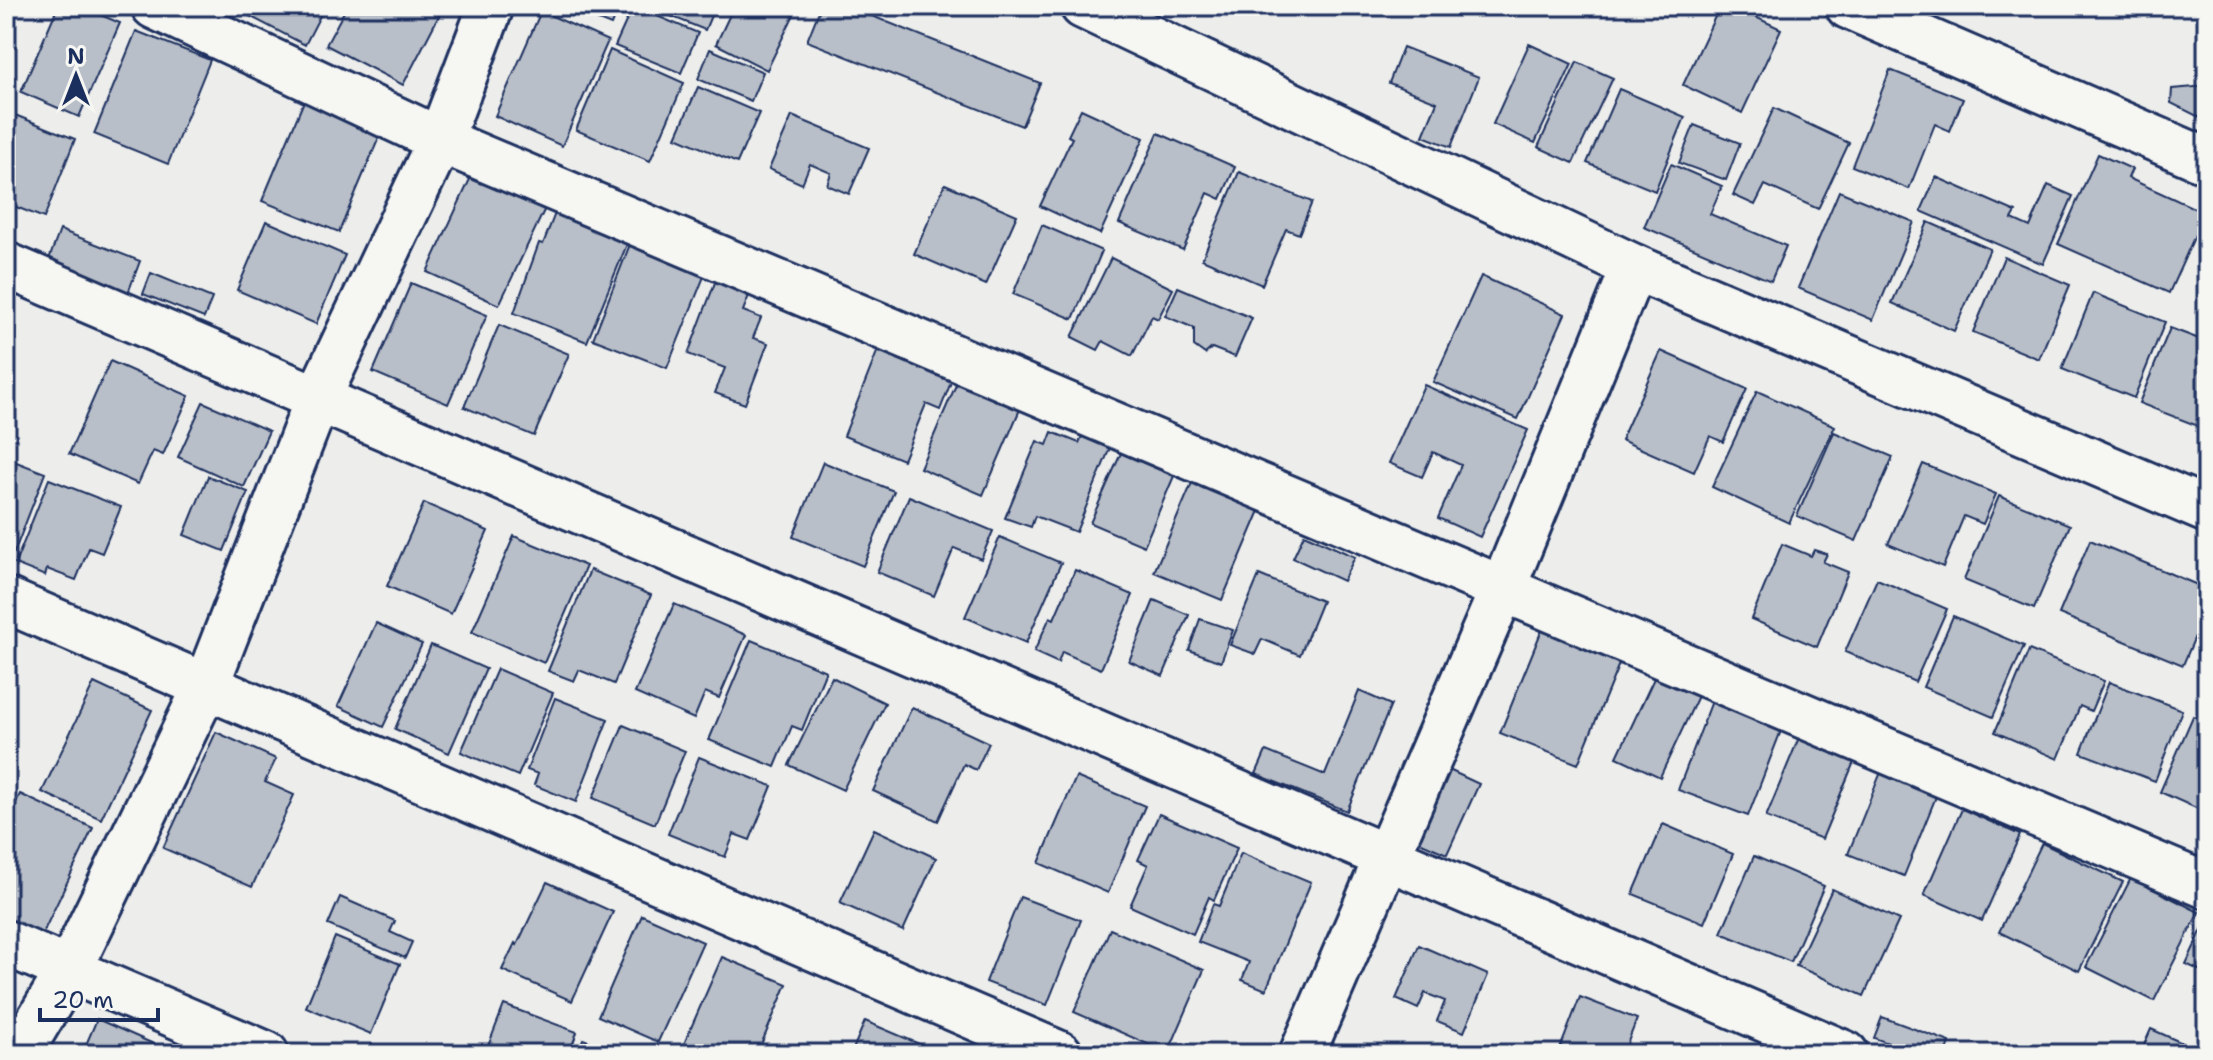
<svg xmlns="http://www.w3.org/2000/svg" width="2213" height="1060" viewBox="0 0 2213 1060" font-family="'Shantell Sans',sans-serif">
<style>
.building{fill:#b9bfc8;stroke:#1b2f5e;stroke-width:2}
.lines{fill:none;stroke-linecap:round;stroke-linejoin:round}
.minor-casing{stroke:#1b2f5e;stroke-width:50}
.minor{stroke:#f6f6f2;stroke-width:44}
</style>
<rect width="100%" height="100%" fill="#edeeec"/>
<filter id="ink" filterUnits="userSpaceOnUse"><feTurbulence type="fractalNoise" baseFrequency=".0125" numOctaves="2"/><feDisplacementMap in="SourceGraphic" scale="16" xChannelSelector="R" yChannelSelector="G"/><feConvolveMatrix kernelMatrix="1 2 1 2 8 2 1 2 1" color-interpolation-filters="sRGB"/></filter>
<g filter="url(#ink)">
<g class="building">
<path d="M58,6H79L120,23L79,117L21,92Z"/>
<path d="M245,6H311L322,12L305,45L242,12Z"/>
<path d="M347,6H444L403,85L326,45Z"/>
<path d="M563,6H619L611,25Z"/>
<path d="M633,6L698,33L681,73L615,46Z"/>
<path d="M646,6H715L705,30Z"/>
<path d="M734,6H798L767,70L716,44Z"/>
<path d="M821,6H847L1040,83L1022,126L807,41Z"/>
<path d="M1216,6H1256L1219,15Z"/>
<path d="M1720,6H1732L1781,29L1742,113L1683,85Z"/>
<path d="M541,11L608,41L562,146L495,116Z"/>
<path d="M136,31L210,60L168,164L94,134Z"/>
<path d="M1529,44L1572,64L1535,143L1493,124Z"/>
<path d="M1403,47L1479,77L1451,147L1423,136L1437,102L1389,83Z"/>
<path d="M710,49L763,72L751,101L698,79Z"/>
<path d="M610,50L684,83L650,161L576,130Z"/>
<path d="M1577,62L1613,78L1573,163L1538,147Z"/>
<path d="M1890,70L1963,99L1950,131L1935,124L1909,189L1852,166Z"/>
<path d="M2207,86V121L2171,103L2172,89Z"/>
<path d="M698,87L759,113L737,163L676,137Z"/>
<path d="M1619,89L1685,117L1655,191L1587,163Z"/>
<path d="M306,96L383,128L339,232L262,201Z"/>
<path d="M1774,108L1849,143L1818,209L1765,185L1755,205L1733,195Z"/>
<path d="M1081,109L1144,138L1100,234L1040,206L1072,138L1068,136Z"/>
<path d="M10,113L75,139L44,218L6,203V124Z"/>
<path d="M792,116L869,148L849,194L827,185L831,173L810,164L802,184L769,169Z"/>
<path d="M1694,125L1740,143L1726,180L1679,163Z"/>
<path d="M1158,133L1235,167L1221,199L1208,193L1183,250L1119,223Z"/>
<path d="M2098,154L2132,169L2128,178L2205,213L2169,293L2058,244Z"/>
<path d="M1671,164L1722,186L1710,214L1786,246L1771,281L1644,227Z"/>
<path d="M476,166L549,200L499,305L427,272Z"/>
<path d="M1239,172L1312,202L1299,234L1286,229L1262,285L1202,259Z"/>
<path d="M1936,177L2016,212L2012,219L2030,227L2048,185L2073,196L2043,264L1921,211Z"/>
<path d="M945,184L1017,215L986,285L914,254Z"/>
<path d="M1839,191L1914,222L1873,320L1798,288Z"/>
<path d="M559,203L632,232L587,342L514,313L539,243L543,244Z"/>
<path d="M266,221L345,255L316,324L237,290Z"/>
<path d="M1928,222L1990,249L1954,331L1892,303Z"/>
<path d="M1042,225L1102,251L1073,319L1013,294Z"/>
<path d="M2207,229V262L2196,258Z"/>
<path d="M60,230L140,261L128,293L48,262Z"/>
<path d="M634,234L709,264L667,368L593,339Z"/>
<path d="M2004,257L2070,285L2039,359L1973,332Z"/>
<path d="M1111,258L1173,289L1158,319L1152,316L1132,356L1103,341L1098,350L1072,337Z"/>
<path d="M719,272L753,285L743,311L761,318L753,338L768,343L745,404L715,393L725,368L688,354Z"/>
<path d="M151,273L212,298L204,318L143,294Z"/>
<path d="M1481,276L1565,314L1518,419L1433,382Z"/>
<path d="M411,283L487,315L448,404L373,372Z"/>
<path d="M1178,287L1252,318L1235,357L1212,348L1205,354L1194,346V328L1165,316Z"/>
<path d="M2093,293L2165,322L2134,398L2062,369Z"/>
<path d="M499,325L569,354L534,436L464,407Z"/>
<path d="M2170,328L2207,342V418L2203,428L2139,403Z"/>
<path d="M881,342L955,372L940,410L926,404L903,460L844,436Z"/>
<path d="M1661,351L1747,389L1723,442L1710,436L1694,472L1621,440Z"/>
<path d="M110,361L189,396L163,455L153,451L138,484L69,454Z"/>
<path d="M958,380L1021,407L983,495L920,468Z"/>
<path d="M1424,385L1528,430L1480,537L1438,518L1461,465L1433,452L1422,477L1389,463Z"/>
<path d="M1757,391L1835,426L1789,523L1712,487Z"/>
<path d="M203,402L269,431L244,487L178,457Z"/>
<path d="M1052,432L1079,443L1083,434L1111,445L1076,532L1035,516L1031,527L1005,518L1037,441L1047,445Z"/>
<path d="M1834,432L1893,457L1856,541L1797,516Z"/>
<path d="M1121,453L1174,476L1144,546L1090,523Z"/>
<path d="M6,458L45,473L14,553L6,550Z"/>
<path d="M823,462L894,491L863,566L793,537Z"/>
<path d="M1923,464L1996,494L1983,524L1964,516L1943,567L1888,544Z"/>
<path d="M208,476L248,492L224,551L184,535Z"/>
<path d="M1194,478L1262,506L1222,600L1154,572Z"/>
<path d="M49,479L121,507L102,553L89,548L76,580L47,569L45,576L15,564Z"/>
<path d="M909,496L993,531L981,559L954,548L934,596L877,572Z"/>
<path d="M1999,496L2070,525L2034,609L1964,580Z"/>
<path d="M424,503L488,531L451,614L387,586Z"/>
<path d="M1304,534L1355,557L1343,581L1293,558Z"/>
<path d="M514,536L586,566L544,663L472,632Z"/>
<path d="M1000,537L1061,563L1026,643L965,617Z"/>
<path d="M2090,540L2207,589V608L2183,665L2059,614Z"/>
<path d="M1782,544L1811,556L1814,550L1827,554L1823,562L1848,572L1817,647L1751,619Z"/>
<path d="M590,570L651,595L614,684L579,670L574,681L548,671Z"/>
<path d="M1075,570L1133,595L1101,669L1062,652L1058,663L1034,652L1050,617L1054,619Z"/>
<path d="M1259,575L1322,601L1300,655L1262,639L1255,654L1230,645Z"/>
<path d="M1877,579L1947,609L1915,682L1845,652Z"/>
<path d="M1154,600L1189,615L1163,676L1129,661Z"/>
<path d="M674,604L746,635L719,698L705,692L694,719L635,693Z"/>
<path d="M1953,616L2024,646L1993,717L1923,687Z"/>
<path d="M1200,619L1233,630L1221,662L1189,650Z"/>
<path d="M376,623L422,644L383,727L338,706Z"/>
<path d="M1543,627L1621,659L1578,764L1500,733Z"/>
<path d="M751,640L826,671L802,730L792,726L775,767L709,740Z"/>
<path d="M431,645L486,669L449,753L395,729Z"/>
<path d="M2029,650L2104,681L2091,711L2080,706L2058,759L1995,732Z"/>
<path d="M497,669L553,693L518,776L461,752Z"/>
<path d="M1655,676L1698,696L1660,777L1617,757Z"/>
<path d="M832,677L885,703L843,790L789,765Z"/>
<path d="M2109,682L2182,710L2155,781L2081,753Z"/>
<path d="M94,683L152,710L101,819L42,792Z"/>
<path d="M1359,691L1391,705L1347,811L1256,774L1266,751L1325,775Z"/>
<path d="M555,698L608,719L576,802L534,785L538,774L527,770Z"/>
<path d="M1712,701L1782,728L1748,816L1678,790Z"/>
<path d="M912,707L989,743L976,770L964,764L938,821L873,791Z"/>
<path d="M2193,716L2207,722V813L2160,792Z"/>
<path d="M623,725L685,751L655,824L593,798Z"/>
<path d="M216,732L276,759L265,782L294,795L252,887L163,848Z"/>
<path d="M1800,735L1856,757L1822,839L1766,817Z"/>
<path d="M699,757L772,786L750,840L734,834L725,857L668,834Z"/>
<path d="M1449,770L1479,784L1447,854L1417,841Z"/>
<path d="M1881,772L1937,794L1904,876L1848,854Z"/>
<path d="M1076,777L1145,806L1108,893L1039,863Z"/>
<path d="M20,794L93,828L42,935L6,918V824Z"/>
<path d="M1962,809L2020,835L1982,921L1924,895Z"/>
<path d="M1159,814L1237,848L1214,900L1209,897L1193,934L1130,906L1148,865L1138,860Z"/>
<path d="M1663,824L1733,854L1704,923L1633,894Z"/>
<path d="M874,829L936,858L903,931L840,903Z"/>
<path d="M2042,843L2123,882L2079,971L1999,932Z"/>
<path d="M1241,853L1311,882L1266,990L1242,980L1249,962L1198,942L1213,904L1219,906Z"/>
<path d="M1754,856L1824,886L1791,962L1721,933Z"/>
<path d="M2131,878L2199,912L2154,1001L2086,967Z"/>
<path d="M547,882L613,912L572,1001L502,970L515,943L517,945Z"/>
<path d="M1832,889L1899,920L1864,996L1796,966Z"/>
<path d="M340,897L395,921L390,932L412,942L405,958L328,925Z"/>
<path d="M1020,897L1081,920L1047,1005L986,982Z"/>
<path d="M642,915L703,942L658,1042L598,1016Z"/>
<path d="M2205,923L2207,924V974L2186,964Z"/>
<path d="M1110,929L1204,970L1168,1053L1074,1012Z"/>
<path d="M335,937L400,964L371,1034L306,1007Z"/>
<path d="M1419,945L1488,975L1464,1032L1437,1021L1445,1001L1425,993L1418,1009L1396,999Z"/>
<path d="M722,957L787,984L757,1054H701L683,1046Z"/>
<path d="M1580,997L1637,1019L1623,1054H1558Z"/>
<path d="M504,1005L577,1032L569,1054H485Z"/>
<path d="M1882,1017L1950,1042L1946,1054H1919L1874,1038Z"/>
<path d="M97,1019L174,1053V1054H82Z"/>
<path d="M865,1021L936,1051L935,1054H851Z"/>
<path d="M2151,1029L2207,1054H2140Z"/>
<path d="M583,1039L622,1054H577Z"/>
</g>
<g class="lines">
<g class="minor-casing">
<g id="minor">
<path d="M154,6L440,140L2207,886"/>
<path d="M1083,6L1634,267L2207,510"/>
<path d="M1848,6L2207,161"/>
<path d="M6,265L1846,1054"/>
<path d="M6,600L1060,1054"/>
<path d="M6,943L266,1054"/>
<path d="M19,1054L69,970L206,686L318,398L440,140L491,6"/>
<path d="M1302,1054L1503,588L1634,267"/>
</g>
</g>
<use href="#minor" class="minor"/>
</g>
</g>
<rect width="2213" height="1060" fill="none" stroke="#f6f6f2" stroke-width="32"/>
<rect x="16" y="16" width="2181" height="1028" fill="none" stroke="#1b2f5e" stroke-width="3" filter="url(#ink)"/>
<g transform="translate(76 76)" stroke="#f6f6f2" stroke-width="6" paint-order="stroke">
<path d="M0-6L14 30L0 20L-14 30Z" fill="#1b2f5e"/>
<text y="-12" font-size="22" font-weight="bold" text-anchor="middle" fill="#1b2f5e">N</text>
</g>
<path d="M40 1008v12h118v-12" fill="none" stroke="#1b2f5e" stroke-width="4"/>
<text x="52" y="1008" font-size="24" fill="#1b2f5e" stroke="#f6f6f2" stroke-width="6" paint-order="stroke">20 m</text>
</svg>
